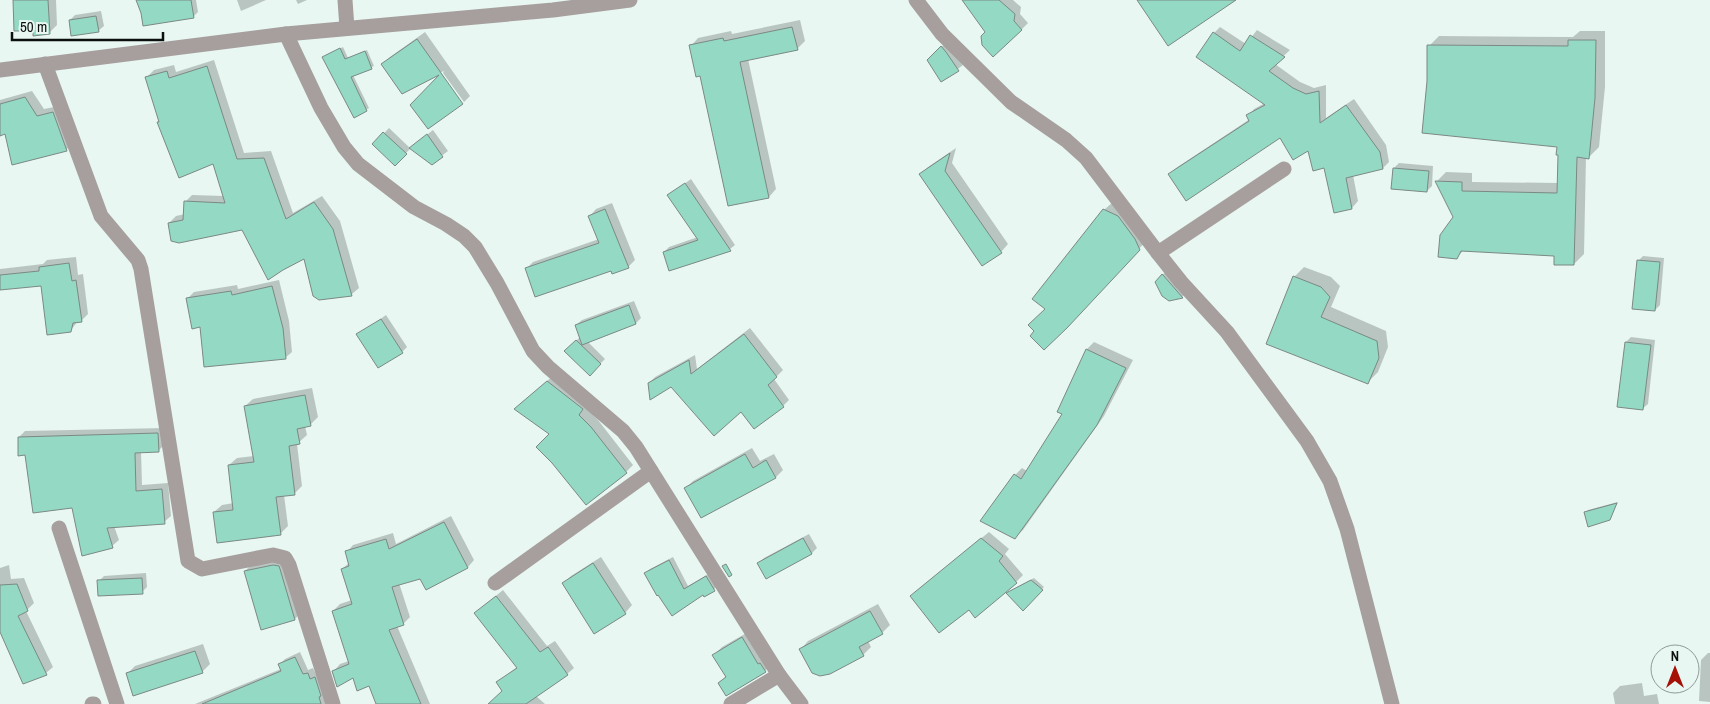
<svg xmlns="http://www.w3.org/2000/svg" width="1710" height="704" viewBox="0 0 1710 704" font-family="'Archivo Narrow',sans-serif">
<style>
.shadow{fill:#0003}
.building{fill:#94d9c4;stroke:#7b8984}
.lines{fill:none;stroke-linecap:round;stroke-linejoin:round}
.minor{stroke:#a69f9e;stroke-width:15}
</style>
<rect width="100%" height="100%" fill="#e8f7f2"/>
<g class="shadow">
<path d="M14,0H56L57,25L49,33L34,30Z"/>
<path d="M137,0H196L198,12L193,17L142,12Z"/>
<path d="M237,0H266L241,11Z"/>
<path d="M296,0H307L298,4Z"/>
<path d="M963,0H1013L1021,7L1020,14L1028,23L1021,30L987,32Z"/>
<path d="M101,11L104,26L98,31L70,20L75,15Z"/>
<path d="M800,20L805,41L797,49L748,59L776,189L769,197L701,75L691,46L698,38L731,31L732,34Z"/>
<path d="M1220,27L1246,44L1257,30L1290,50L1275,64L1300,82L1314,88L1326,85V118L1354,99L1386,145L1389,162L1383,168L1353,175L1358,201L1352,208L1335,212L1325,166L1308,149L1280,136L1170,175L1176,168L1250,119L1248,116L1254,109L1265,103L1214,33Z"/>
<path d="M1580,31H1605V87L1599,147L1589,157H1586L1584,254L1574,264L1556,255L1464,250L1457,257L1455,218L1436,182L1446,172L1472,173V182L1558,183V146L1428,82L1429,46L1439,36L1573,37Z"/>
<path d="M425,32L470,96L464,102L443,73L444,71L439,73L382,65L390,57Z"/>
<path d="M946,42L963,65L942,81L929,61Z"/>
<path d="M343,47L348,58L367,50L374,66L353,75L369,108L354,117L326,55Z"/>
<path d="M214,60L244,153L271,151L293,213L322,196L340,221L359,288L352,294L319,299L305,257L243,228L169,223L176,216L185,214V202L192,195L224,196L213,163L158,123L160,121L147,77L154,70L174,65L176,72Z"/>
<path d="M32,91L44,109L59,106L73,143L66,150L6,132L0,129V100Z"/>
<path d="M389,128L410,148L433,130L448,151L432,163L411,148L395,164L374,144Z"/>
<path d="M956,148L952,163L1008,244L1001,252L920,175L928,167Z"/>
<path d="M1399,163L1433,166L1432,186L1427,191L1394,168Z"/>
<path d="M691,179L735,245L730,249L670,270L664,252L669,247L698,237L669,195Z"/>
<path d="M1114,201L1148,239L1076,317L1036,331L1046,308L1104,210Z"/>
<path d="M612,203L635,260L628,267L611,270L526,269L533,262L599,239L590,216L596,209Z"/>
<path d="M1643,256L1664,258L1660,305L1655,310L1638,261Z"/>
<path d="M76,257L78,275L83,274L88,314L81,321H78L71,330L42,284L0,289V269L43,264L47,260Z"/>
<path d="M1304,267L1331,277L1340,286L1331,307L1386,331L1388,347L1378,372L1368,382L1268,343L1294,277Z"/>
<path d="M1167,270L1187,292L1182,297L1170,299L1156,282Z"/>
<path d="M279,280L289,321L292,352L285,358L201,326L188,298L194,292L237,285L238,289Z"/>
<path d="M634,301L641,318L636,323L587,341L605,359L590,374L566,351L581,336L576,325L582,320Z"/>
<path d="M386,315L407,347L402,352L358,335Z"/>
<path d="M750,328L783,370L774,379L789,400L783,406L741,410L672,386L649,383L655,377L695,355L697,369Z"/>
<path d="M1631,337L1655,340L1648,404L1642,409L1626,342Z"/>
<path d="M1094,342L1133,360L1104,416L1023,530L1015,537V475L1022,468L1027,471L1064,413L1087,349Z"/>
<path d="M555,374L598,420L633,465L626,472L551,433L516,408Z"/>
<path d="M312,388L318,417L310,425L305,426L307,435L297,444L302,486L294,494L284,495L288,526L280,534L214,512L222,505L234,503L229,465L237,458L254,456L245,406L253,399Z"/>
<path d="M164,428V445L158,451H141L142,485L168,483L171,516L164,522L114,526L119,540L112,546L73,506L26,454L19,437L25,431Z"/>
<path d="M752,448L760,461L774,454L783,470L776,477L701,516L686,488L693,481Z"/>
<path d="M1618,502L1609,519L1586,512L1588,510Z"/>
<path d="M451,516L474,560L468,567L426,588L420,577L399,583L410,617L403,624L397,626L430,704H378L370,684L354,676L334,671L340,664L349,661L333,611L340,604L352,600L342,569L350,562L347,552L353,545L393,533L396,544Z"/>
<path d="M989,532L1009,549L1005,554L1023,575L1016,582L969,608L919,589Z"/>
<path d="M809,534L817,548L812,553L767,578L759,563L764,558Z"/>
<path d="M281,557L302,611L295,619L245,571L253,563Z"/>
<path d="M601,557L632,605L625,613L564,583L571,576Z"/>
<path d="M673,557L688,586L710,573L718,586L705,596L703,593L673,614L646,573L650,569Z"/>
<path d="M9,565L11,579L24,578L34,603L26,611L53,667L46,673L24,682L0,629V568Z"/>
<path d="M146,573L147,587L142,592L99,581L104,576Z"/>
<path d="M1034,578L1044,587L1023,609L1010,591Z"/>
<path d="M503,590L547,646L555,641L574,668L567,674L536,696L545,704H488L504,691L498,682L517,667L475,613Z"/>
<path d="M878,604L890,625L882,633L868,641L871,647L863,655L830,673L801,649L808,641Z"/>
<path d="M750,631L773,663L765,671L719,683L727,675L714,655L722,647Z"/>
<path d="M203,644L210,664L202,672L127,674L135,666Z"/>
<path d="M300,652L308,670L313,668L316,674L320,673L327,704H195L281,669L280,664L285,659Z"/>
<path d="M1708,653H1710V702L1699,701L1701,660Z"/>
<path d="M1642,683L1644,696L1657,694L1659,704H1615L1613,693L1620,686Z"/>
</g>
<g class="building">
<path d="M13,0H48L50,34L33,36V31H14Z"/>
<path d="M136,0H191L194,18L143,26L141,13Z"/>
<path d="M962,0H999L1015,14L1014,21L1022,30L993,57L982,45L981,36L985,32Z"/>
<path d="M1137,0H1236L1168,46Z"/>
<path d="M96,16L99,32L71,36L69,20Z"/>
<path d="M792,27L798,50L740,62L769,198L728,206L700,76L696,77L689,45L723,38L724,41Z"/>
<path d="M1213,32L1240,51L1250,35L1285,57L1269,71L1293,88L1306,94L1319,91L1320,123L1346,105L1380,152L1383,169L1346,178L1352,209L1334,213L1324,168L1313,171L1308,151L1293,160L1280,138L1186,201L1168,174L1249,121L1246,115L1265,105L1196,57Z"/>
<path d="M417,39L463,104L428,129L410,105L439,75L402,94L381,64Z"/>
<path d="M1568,40H1596L1595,98L1589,159L1577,157L1574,265H1554V256L1461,251L1457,259L1438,257L1440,235L1453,217L1435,181L1462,182V191L1557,193L1558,155H1556L1557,147L1422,133L1427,81V45L1568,46Z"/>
<path d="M941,46L946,52L959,71L941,82L927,60Z"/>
<path d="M340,48L345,59L365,51L372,69L351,77L367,111L354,118L322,57Z"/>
<path d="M207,66L237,159L264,158L286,219L314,202L333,229L352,296L319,300L313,296L304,259L283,270L268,280L242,230L179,243L171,241L168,223L183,220L184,201L225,203L213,164L179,178L157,122H159L145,77L167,71L169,78Z"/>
<path d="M25,97L37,116L53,112L67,151L12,165L5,134L0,136V104Z"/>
<path d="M383,132L407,154L395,166L372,144Z"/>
<path d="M427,134L443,157L432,165L409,148Z"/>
<path d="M950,153L945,171L1002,253L982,266L919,174Z"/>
<path d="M1393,168L1429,171L1427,192L1391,189Z"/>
<path d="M685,183L731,251L669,271L663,252L698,240L667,195Z"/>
<path d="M605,209L629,268L612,274L611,271L535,297L525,268L599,243L588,216Z"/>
<path d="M1103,209L1118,216L1135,239L1140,250L1067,328L1044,350L1030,336L1034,331L1028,325L1045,309L1032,299Z"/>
<path d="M1637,260L1660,262L1655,311L1632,309Z"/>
<path d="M69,263L72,281L76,280L82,322L73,323L71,332L47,335L41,286L0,290V275L39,271V267Z"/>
<path d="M1162,274L1163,275L1183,298L1169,301L1162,296L1155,282Z"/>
<path d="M1293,276L1321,287L1330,297L1321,317L1377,341L1379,358L1368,384L1266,344Z"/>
<path d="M272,286L283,328L286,359L204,367L200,327L192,329L186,298L231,291L232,295Z"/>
<path d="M629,305L636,324L582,345L575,325Z"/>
<path d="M381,319L403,353L378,368L356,334Z"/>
<path d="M744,334L777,377L768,385L784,407L754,429L741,412L714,436L671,387L650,400L648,383L689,360L691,374Z"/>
<path d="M576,340L601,364L590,376L564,351Z"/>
<path d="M1625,342L1651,345L1643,410L1617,407Z"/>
<path d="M1086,349L1126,368L1097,425L1015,539L980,521L1014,474L1021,479L1062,414L1057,412Z"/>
<path d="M547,381L583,409L579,415L591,427L627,473L586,505L552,463L536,447L549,434L514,409Z"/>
<path d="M305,395L311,426L297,429L300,444L289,446L295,495L276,497L281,535L217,543L213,512L233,510L228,465L254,462L244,406Z"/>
<path d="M158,433L159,452L135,453L136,491L162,489L165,524L107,528L113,548L82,556L72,508L33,513L25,455L18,456V437Z"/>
<path d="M745,454L753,468L766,460L776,478L701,518L684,488Z"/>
<path d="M1617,503L1610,520L1588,527L1584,512Z"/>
<path d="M444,522L468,568L426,590L420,579L392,587L404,625L389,630L421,704H376L369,686L357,691L353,678L337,687L332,671L349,664L332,611L352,604L341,569L349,566L345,551L386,539L389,549Z"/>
<path d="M803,538L812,554L766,579L757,563Z"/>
<path d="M981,538L1003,556L999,561L1017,583L975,618L969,610L939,633L910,596Z"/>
<path d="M669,560L684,589L706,576L715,591L704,597L703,595L672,616L658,595L657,596L644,573Z"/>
<path d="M593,563L626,614L594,634L562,583Z"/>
<path d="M726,564L732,575L729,577L722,566Z"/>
<path d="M273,565L279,566L280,569L295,620L261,630L244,571Z"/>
<path d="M142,578L143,594L98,596L97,580Z"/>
<path d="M1031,580L1043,590L1023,611L1006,593Z"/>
<path d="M17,584L28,611L18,616L47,675L23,684L0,632V585Z"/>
<path d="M496,596L540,652L548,647L568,675L526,704H488L502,691L496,682L517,668L474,613Z"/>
<path d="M870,611L883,634L859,647L864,656L830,674L820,676L812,673L799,649Z"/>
<path d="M742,637L758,664L760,663L766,672L726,696L718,683L726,677L712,655Z"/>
<path d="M195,651L203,673L133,696L126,673Z"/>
<path d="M295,657L303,674L308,673L310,679L315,677L321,696L319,697L321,704H202L281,671L278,664Z"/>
</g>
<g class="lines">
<g class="minor">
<path d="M345,0L347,28"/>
<path d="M916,0L942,34L1011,102L1066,140L1086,158L1158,253L1181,282L1227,332L1307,441L1330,481L1347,529L1392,704"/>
<path d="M286,34L321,108L344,147L358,164L414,207L446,224L464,236L475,247L497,283L533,351L548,367L623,431L636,447L779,675L801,704"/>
<path d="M45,64L101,216L138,260L141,269L188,561L202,569L273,555L285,558L289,565L333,704"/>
<path d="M0,70L286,34L553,10L630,0"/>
<path d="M1158,253L1284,169"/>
<path d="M59,528L117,704"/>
<path d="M495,583L651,471"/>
<path d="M92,704H94"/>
<path d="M731,704L779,675"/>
</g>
</g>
<g transform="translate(1675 669)"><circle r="24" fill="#e8f7f2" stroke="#909b97"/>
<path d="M0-4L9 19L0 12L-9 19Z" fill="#a51007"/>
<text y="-8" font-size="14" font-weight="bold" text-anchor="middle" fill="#0b100f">N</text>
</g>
<path d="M12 32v8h151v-8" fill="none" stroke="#0b100f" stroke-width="2.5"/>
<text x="20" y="32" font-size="15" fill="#0b100f" stroke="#e8f7f2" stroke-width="4" paint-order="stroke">50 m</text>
</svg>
